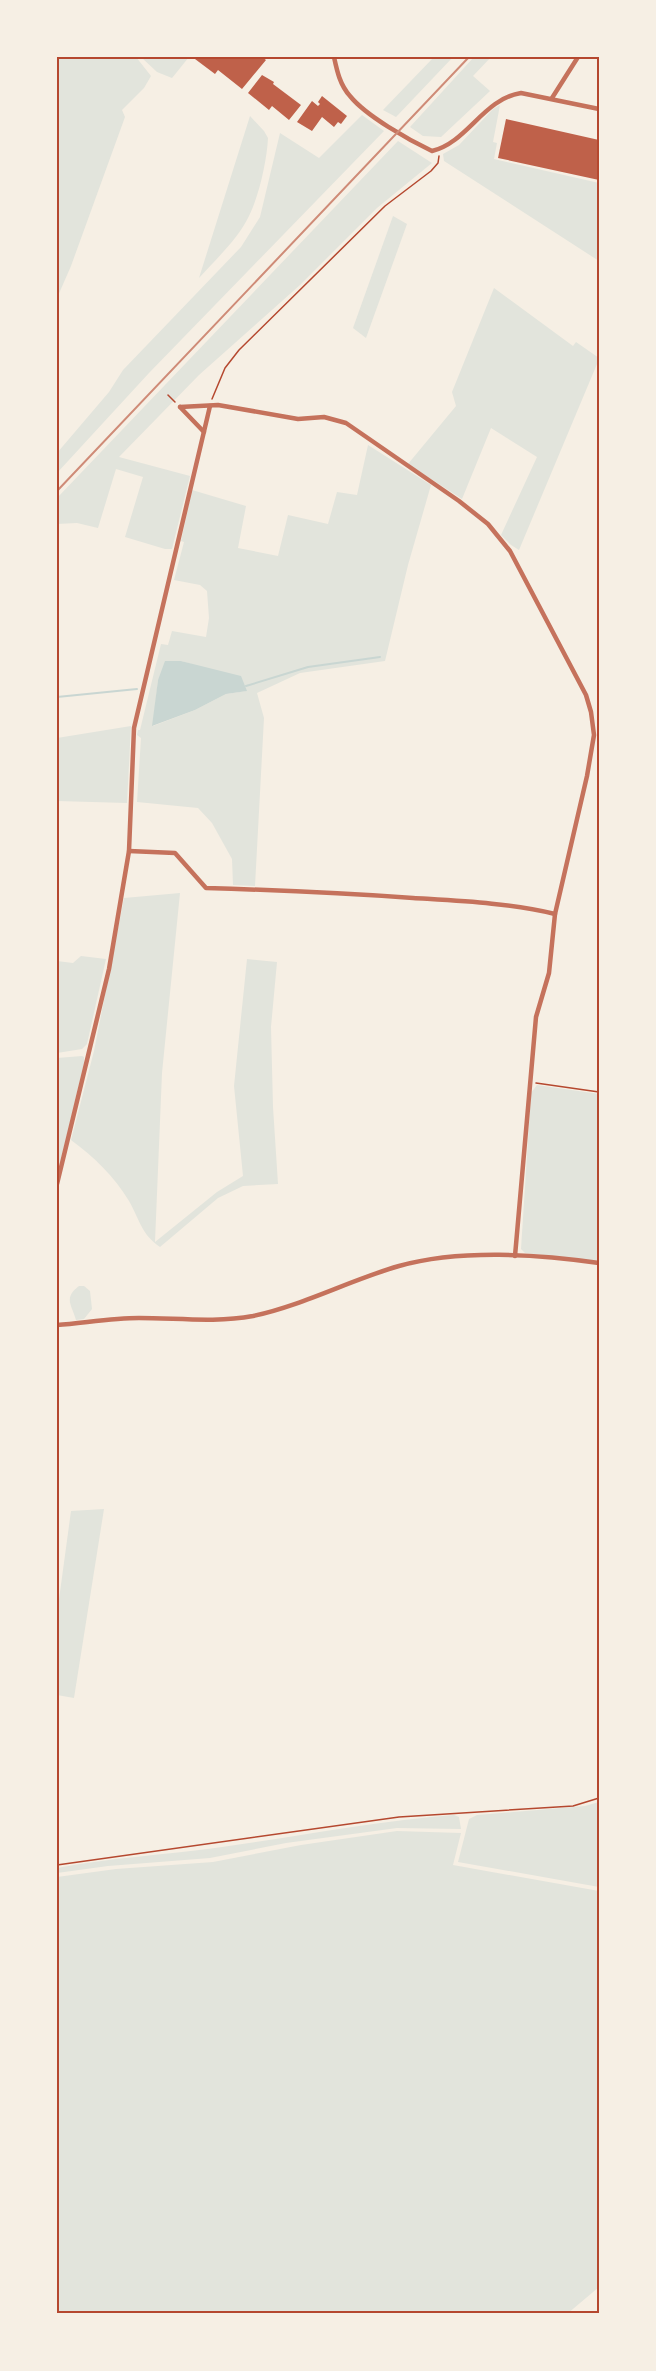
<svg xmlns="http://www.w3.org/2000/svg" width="656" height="2371" viewBox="0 0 656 2371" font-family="'Asap Condensed',sans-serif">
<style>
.green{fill:#e2e4dc;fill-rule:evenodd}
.water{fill:#c9d6d2}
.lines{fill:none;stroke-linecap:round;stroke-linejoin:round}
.stream{stroke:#c9d6d2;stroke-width:2}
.building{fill:#bf614a}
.path{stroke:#b5482f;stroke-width:1.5}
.minor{stroke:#c5725c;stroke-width:4.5}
.rail{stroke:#cf8b77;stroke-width:2}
.neatline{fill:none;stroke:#b5482f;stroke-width:2}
</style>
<rect width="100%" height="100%" fill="#f6efe4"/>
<g class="green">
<path d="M57,57H136L151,76L144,88L122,110L125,117L71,266L57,298Z"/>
<path d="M141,57H189L172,78L157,72Z"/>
<path d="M434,57H453L396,117L383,110Z"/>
<path d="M474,57H491L473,76L490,91L441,137L423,136L410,127Z"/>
<path d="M500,105L493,142L497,143L494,159L599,183V261L444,161L443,154L459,145L493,109Z"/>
<path d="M362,115L384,131L149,373L57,473V453L109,392L123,370L241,247L260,217L280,133L319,158Z"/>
<path d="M250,116L264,131L268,138C267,160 259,196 249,216C238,239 216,259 199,278Z"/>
<path d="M398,141L432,163L377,208L300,285L199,375L119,457L190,476L172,549H165L125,537L143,477L116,469L98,528L77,523L57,524V498Z"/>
<path d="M393,216L407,224L366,338L353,328Z"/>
<path d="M494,288L573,346L576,342L599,358V365L597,364L519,550L511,545L501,535L537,457L491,428L462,499L408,464L456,406L452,392Z"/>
<path d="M368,445L431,485L408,565L385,661L300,673L257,693L264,718L255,886L233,885L232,859L212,823L198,808L137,802L141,738L137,735L138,730H140L161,644L168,645L172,631L206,637L209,618L207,591L200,585L174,580L184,542L181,541L192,490L246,506L238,548L278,556L288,515L328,524L337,492L357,495ZM181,661L202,667L246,691L226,694L195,710L153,726L158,680Z"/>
<path d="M131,726L127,803L57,801V738Z"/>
<path d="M180,893L162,1073L155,1242L217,1192L243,1176L234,1086L247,959L277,962L271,1027L273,1107L278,1184L243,1186L218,1198L160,1247C141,1234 140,1220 129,1201C114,1176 95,1158 71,1140L94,1051L124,898Z"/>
<path d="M81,956L106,959L87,1044L82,1049L57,1053V961L73,963Z"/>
<path d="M82,1056L84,1057V1063L57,1176V1058Z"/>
<path d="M537,1085L599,1094V1261L525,1253L521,1249L531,1093Z"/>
<path d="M79,1286H84L90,1291L92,1309L84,1319L76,1320C72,1305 63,1298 79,1286Z"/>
<path d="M104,1509L74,1698L57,1695V1614L71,1511Z"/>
<path d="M599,1802V1887L458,1862L469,1819L477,1815L585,1806Z"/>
<path d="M454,1815L459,1817L461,1829L397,1828L286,1843L210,1858L108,1866L57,1873V1868C109,1858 162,1855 215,1848C295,1837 374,1821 454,1815Z"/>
<path d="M397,1831L461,1833L453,1865L599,1891V2287L567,2314H57V1877L116,1869L213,1862L301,1845Z"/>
</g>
<path class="water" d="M165,661H181L241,676L247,691L226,694L195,710L152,726L158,680Z"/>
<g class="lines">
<g class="stream">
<path d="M246,686L308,667L380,657"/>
<path d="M57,697L137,689"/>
</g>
</g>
<g class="building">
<path d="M196,57H262L266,60L242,89L218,70L215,74L195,59Z"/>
<path d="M262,75L274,82L273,84L301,105L289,120L272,106L269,110L248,93Z"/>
<path d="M322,96L347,116L341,124L338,122L334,127L322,117L312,131L297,122L312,101L318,106L320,104L318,102Z"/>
<path d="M506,119L599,140V180L498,158Z"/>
</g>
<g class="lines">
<g class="path">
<path d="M168,395L175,402"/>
<path d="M212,399L225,368L239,350L385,206L431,171L438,163L439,156"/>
<path d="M536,1083L599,1092"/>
<path d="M57,1865L399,1817L557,1807L573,1806L599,1798"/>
</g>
<g class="minor">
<path d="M334,57C337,71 340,85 350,96C366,116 409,140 432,151C468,142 483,99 521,93L599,109"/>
<path d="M552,98L578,57"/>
<path d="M180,407L218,405L298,419L324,417L346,423L459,501L488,524L510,551L586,695L591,712L594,735L587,776L555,914L549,973L536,1017L515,1256"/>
<path d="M180,407L204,432"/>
<path d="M129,851L175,853L206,888C275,890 344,893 413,898C461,901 509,903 555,914"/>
<path d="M57,1184L109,969L129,851L134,728L210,406"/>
<path d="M57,1325C84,1323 112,1318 139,1318C177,1318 215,1323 253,1316C304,1305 350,1280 399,1266C459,1249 538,1254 599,1263"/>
</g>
<path class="rail" d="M57,491L469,57"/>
</g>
<rect width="656" height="2371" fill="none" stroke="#f6efe4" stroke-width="117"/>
<rect x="58" y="58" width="540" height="2254" class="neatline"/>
</svg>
